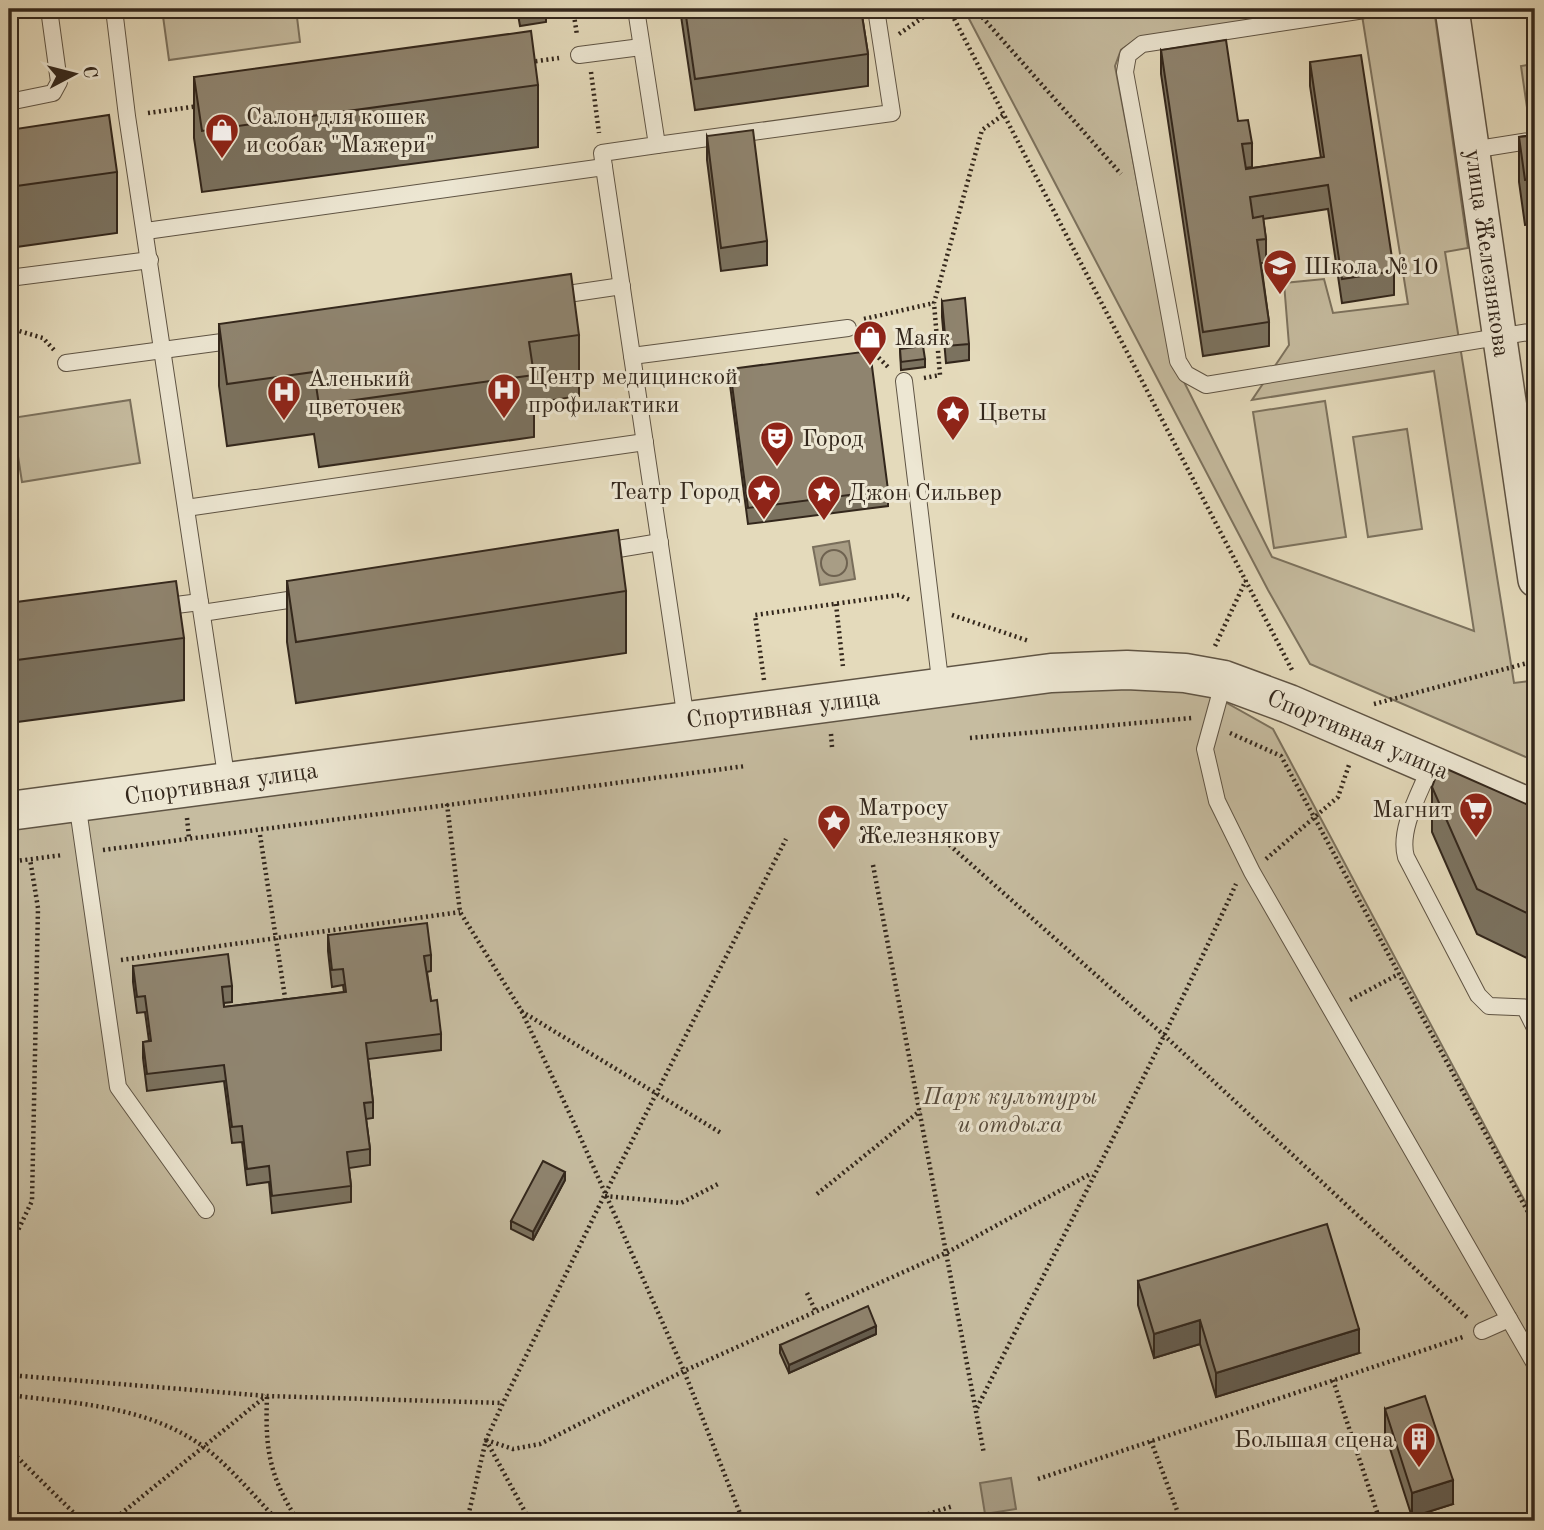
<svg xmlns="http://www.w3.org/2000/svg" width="1544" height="1530" viewBox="0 0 1544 1530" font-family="'Old Standard TT',serif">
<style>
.green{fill:#c6bca0;stroke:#7c725e;stroke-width:2}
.water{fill:#a89d85;stroke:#796e5b;stroke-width:2}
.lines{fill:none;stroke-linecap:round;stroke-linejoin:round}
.shore{stroke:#6e6250;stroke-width:2}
.service-casing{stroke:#5f5444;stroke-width:18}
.minor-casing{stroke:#5f5444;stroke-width:36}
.tertiary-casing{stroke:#5f5444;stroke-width:41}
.path{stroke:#33271c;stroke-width:4.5;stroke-dasharray:2 3.5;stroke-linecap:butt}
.service{stroke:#ede7d3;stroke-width:16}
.minor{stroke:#ede7d3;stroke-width:33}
.tertiary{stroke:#ede7d3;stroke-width:38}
.wall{fill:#7b725f;stroke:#33271c;stroke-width:2}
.shaded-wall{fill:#645c4e;stroke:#33271c;stroke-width:2}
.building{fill:#8f846f;stroke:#33271c;stroke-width:2}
.labels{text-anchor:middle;stroke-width:6;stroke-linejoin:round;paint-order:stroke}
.poi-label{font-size:24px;fill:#33271c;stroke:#ede7d3;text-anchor:start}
.street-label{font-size:24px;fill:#33271c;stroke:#ede7d3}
.park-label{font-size:24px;font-style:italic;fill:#584c3d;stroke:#ede7d3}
</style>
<rect width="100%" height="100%" fill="#e4dabb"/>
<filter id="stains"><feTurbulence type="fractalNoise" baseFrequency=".00286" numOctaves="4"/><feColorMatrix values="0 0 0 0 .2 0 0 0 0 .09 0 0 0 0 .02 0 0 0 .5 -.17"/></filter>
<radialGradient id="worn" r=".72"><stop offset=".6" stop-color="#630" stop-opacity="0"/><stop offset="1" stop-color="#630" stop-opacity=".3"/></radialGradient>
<g class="green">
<path d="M162,9H296L300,42L169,60Z"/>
<path d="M969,9H1328L1138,38L1121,50L1115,66L1170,354L1272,557L1474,631L1434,371L1252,400L1289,345L1284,283L1324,279L1333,313L1408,304L1361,9H1434L1468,248L1445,252L1514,683L1529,681L1535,725V761L1310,664L1268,590L966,13Z"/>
<path d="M1535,64V127L1530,128L1521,66Z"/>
<path d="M130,400L140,463L22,482L12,418Z"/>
<path d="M1325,401L1346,537L1274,548L1253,412Z"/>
<path d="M1407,429L1422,529L1368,537L1353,437Z"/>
<path d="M1193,684L1273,729L1535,1220V1521H9V827L1065,687Z"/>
</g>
<g class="water">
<path d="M849,541L855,579L820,585L813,547Z"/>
<path d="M1011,1478L1016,1509L985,1514L980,1483Z"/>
</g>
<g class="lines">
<circle class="shore" cx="834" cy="563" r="13"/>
<g class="service-casing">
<g id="service">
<path d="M114,9L127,116L227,782"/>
<path d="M1371,9L1142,44L1128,55L1125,72L1178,361L1186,374L1206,385L1535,331"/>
<path d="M579,55L641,47"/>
<path d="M9,102L53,93L59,82L49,9"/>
<path d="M657,145L892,113L876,9"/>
<path d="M1472,150L1535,140"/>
<path d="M604,167L602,153L657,145L636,9"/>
<path d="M146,231L604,167L686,720"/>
<path d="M9,278L150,260"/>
<path d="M554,296L622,286"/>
<path d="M632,356L848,328"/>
<path d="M66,363L237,340"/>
<path d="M904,381L941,688"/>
<path d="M186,508L645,442"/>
<path d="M600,552L660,542"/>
<path d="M160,607L200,602"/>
<path d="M202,613L308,597"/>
<path d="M1224,680L1205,749L1217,801L1252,872L1535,1364"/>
<path d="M1431,765C1421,791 1398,829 1406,857L1478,995L1489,1006L1535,1008"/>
<path d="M77,802L118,1087L206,1210"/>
<path d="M1525,1008L1535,1028"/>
<path d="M1482,1331L1509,1319"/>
</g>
</g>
<g class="minor-casing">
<path id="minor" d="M1452,9L1535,580"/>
</g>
<g class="tertiary-casing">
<path id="tertiary" d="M9,811L1051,673L1127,670L1185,673L1224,680L1289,704L1535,810"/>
</g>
<g class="path">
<path d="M573,9L577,35"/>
<path d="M949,9L1292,670"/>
<path d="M975,9L1121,174"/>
<path d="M899,34L935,9"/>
<path d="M530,62L559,58"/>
<path d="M591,72L599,133"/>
<path d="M148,113L199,106"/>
<path d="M864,319L934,303"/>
<path d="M9,328L43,338L54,350"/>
<path d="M863,342L889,368"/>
<path d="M924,378L940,375L934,303L982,130L1003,115"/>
<path d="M836,604L843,667"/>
<path d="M952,615L1029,641"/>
<path d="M1215,646L1246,580"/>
<path d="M764,680L755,615L899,595L910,600"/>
<path d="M1374,704L1535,661"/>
<path d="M1230,733L1281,756L1535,1225"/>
<path d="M831,734L832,747"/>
<path d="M970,738L1192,718"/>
<path d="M447,804L460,912L521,1010L574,1123L684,1371L743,1521"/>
<path d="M187,818L189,838"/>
<path d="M937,834L1166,1037L1469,1319"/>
<path d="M260,835L286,1004"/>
<path d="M103,850L746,766"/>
<path d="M1266,859L1338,797L1349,765"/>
<path d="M9,862L63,855"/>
<path d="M873,865L984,1454"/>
<path d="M121,960L460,912"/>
<path d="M1350,1000L1399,974"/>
<path d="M521,1011L721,1133"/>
<path d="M817,1194L920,1111"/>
<path d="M605,1196L681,1203L720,1183"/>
<path d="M9,1249L32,1201L38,908L30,859"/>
<path d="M807,1293L816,1312"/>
<path d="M9,1375L267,1396L503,1403"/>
<path d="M1333,1380L1380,1521"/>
<path d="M9,1395C81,1404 156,1406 214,1455C237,1475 257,1499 278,1521"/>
<path d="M267,1397C265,1449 269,1476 298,1521"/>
<path d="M977,1408C1064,1233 1155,1061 1236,884"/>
<path d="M486,1440L513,1449L540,1444L684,1371L948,1252L1092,1173"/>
<path d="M486,1440L530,1521"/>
<path d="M1151,1441L1181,1521"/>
<path d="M9,1449L82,1521"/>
<path d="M1038,1479L1463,1337"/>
<path d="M112,1521L266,1396"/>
<path d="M467,1521L486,1440L503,1403L604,1196L786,839"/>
<path d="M907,1521L953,1506"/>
</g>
<use href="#service" class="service"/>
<use href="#minor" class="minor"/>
<use href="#tertiary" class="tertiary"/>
</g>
<g class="wall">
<path d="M517,9H546V22L520,26Z"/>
<path d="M681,9H861L868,54V86L695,110L681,16Z"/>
<path d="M1161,50L1238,121L1252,143V167L1245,168L1246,169L1321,158L1310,86V62L1394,271V295L1342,303L1328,209L1263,219L1266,239V263H1261L1269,322V346L1203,356L1161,74Z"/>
<path d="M194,77L538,85V147L202,192L194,138Z"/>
<path d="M9,130L117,172V233L9,248Z"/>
<path d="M1535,135V224L1525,225L1519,182V137Z"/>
<path d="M707,136L767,241V265L721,271L707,160Z"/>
<path d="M942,301L969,344V360L946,363L942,317Z"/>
<path d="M219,324L579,335V396L534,403V437L319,467L314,434L227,446L219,386Z"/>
<path d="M900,349L925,359V367L901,370Z"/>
<path d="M730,369L888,490V506L748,524L730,385Z"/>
<path d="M287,581L626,591V653L296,703L287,642Z"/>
<path d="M9,603L184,638V700L9,723Z"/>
<path d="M1432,787L1535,808V962L1477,934L1432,832Z"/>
<path d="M328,935L431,955V971L427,972L431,1001L441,1034V1050L368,1059L373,1102V1118L366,1119L370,1149V1165L349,1168L351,1186V1202L272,1213L269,1182L247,1185L242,1142L232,1143L224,1081L147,1091L143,1058V1042L149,1041L145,1012L137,1013L133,982V966L232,986V1002L224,1003V1007L344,992L343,985L332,987L328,951Z"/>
<path d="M565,1180L533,1240L511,1229V1221Z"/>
<path d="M1138,1281L1359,1353L1216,1397L1200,1344L1154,1358L1138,1305Z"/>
<path d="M876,1334L789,1373L780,1353V1345Z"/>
<path d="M1385,1409L1453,1504L1412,1517L1385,1433Z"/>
</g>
<g class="shaded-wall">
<path d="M565,1172V1180L533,1240V1232Z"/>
<path d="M1200,1320V1344L1154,1358V1334Z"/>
<path d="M876,1326V1334L789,1373V1365Z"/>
<path d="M1359,1329V1353L1216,1397V1373Z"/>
<path d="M1453,1480V1504L1412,1517V1493Z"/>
</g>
<g class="building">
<path d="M518,9H546V14L520,18Z"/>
<path d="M685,9H861L868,54L695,79Z"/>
<path d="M531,31L538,85L202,131L194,77Z"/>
<path d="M1226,40L1238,121L1248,120L1252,143L1242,144L1246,169L1324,157L1310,62L1361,55L1394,271L1342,279L1328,185L1250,197L1253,218L1263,216L1266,239L1257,240L1269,322L1203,332L1161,50Z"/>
<path d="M109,115L117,172L9,187V130Z"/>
<path d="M753,130L767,241L721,248L707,136Z"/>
<path d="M1535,135V179L1525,180L1519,137Z"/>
<path d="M571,274L579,335L529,342L534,375L319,405L314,372L227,384L219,324Z"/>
<path d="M965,298L969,344L946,346L942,301Z"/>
<path d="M923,346L925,359L901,362L900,349Z"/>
<path d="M870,351L888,490L748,508L730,369Z"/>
<path d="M618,530L626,591L296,642L287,581Z"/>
<path d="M176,581L184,638L9,661V603Z"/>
<path d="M1440,766L1535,808V917L1477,889L1432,787Z"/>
<path d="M427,923L431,955L424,956L431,1001L437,1000L441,1034L366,1043L373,1102L364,1103L370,1149L347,1152L351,1186L272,1196L269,1166L247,1169L242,1126L232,1127L224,1065L147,1074L143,1042L151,1041L145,996L137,997L133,966L228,954L232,986L222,987L224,1007L346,992L343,969L332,970L328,935Z"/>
<path d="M543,1161L565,1172L533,1232L511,1221Z"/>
<path d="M1327,1224L1359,1329L1216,1373L1200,1320L1154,1334L1138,1281Z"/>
<path d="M868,1306L876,1326L789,1365L780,1345Z"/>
<path d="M1425,1396L1453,1480L1412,1493L1385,1409Z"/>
</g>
<defs>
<g id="shop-pin" transform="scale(1.75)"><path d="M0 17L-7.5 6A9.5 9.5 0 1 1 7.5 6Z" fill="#8f2418" stroke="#ede7d3"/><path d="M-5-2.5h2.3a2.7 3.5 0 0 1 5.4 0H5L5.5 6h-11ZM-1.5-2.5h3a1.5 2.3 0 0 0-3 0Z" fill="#fff"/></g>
<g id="school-pin" transform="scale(1.75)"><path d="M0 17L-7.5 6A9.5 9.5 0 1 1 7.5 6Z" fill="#8f2418" stroke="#ede7d3"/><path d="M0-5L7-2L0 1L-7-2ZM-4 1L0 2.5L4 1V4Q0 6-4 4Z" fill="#fff"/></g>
<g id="hospital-pin" transform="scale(1.75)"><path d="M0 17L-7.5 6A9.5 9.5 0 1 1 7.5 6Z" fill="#8f2418" stroke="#ede7d3"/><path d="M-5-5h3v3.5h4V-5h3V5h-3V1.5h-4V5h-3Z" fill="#fff"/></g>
<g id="sight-pin" transform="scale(1.75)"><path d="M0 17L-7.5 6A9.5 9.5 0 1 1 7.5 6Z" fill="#8f2418" stroke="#ede7d3"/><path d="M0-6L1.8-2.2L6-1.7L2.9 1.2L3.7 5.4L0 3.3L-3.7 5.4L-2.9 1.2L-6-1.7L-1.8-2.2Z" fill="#fff"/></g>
<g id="theatre-pin" transform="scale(1.75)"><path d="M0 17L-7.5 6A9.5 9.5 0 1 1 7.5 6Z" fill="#8f2418" stroke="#ede7d3"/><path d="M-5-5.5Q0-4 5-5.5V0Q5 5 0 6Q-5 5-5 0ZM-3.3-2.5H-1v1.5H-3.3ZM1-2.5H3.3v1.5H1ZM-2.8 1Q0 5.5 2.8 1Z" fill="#fff"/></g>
<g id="supermarket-pin" transform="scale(1.75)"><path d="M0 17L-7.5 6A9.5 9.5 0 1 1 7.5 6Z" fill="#8f2418" stroke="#ede7d3"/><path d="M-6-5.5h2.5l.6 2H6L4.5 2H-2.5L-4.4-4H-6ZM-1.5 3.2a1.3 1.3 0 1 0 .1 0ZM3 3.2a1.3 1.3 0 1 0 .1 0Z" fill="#fff"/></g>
<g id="building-pin" transform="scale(1.75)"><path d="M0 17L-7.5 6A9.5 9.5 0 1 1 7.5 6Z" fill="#8f2418" stroke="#ede7d3"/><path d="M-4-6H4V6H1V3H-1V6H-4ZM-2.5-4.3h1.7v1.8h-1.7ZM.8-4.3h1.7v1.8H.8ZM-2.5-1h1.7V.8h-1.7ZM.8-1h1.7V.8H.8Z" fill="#fff"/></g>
</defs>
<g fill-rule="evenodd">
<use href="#shop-pin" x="222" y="130"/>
<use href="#school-pin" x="1280" y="266"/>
<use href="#shop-pin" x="870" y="337"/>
<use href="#hospital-pin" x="504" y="390"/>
<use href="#hospital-pin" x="284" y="392"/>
<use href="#sight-pin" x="953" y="412"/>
<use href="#theatre-pin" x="777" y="438"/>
<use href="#sight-pin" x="764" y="491"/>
<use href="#sight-pin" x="824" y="492"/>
<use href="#supermarket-pin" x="1476" y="809"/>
<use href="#sight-pin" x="834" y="821"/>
<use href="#building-pin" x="1419" y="1439"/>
</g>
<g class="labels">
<g class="poi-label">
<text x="246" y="124">Салон для кошек<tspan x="246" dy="28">и собак "Мажери"</tspan></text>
<text x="1304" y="274">Школа №10</text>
<text x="894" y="345">Маяк</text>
<text x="528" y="384">Центр медицинской<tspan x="528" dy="28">профилактики</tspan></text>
<text x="308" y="386">Аленький<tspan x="308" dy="28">цветочек</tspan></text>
<text x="978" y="420">Цветы</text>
<text x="802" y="446">Город</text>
<text x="740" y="499" text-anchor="end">Театр Город</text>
<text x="848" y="500">Джон Сильвер</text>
<text x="858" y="815">Матросу<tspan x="858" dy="28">Железнякову</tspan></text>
<text x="1452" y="817" text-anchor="end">Магнит</text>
<text x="1394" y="1447" text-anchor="end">Большая сцена</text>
</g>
<g class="street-label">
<text transform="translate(1488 253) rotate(82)" y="8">улица Железнякова</text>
<text transform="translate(783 708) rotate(-7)" y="8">Спортивная улица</text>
<text transform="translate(1358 734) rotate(23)" y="8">Спортивная улица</text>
<text transform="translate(221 783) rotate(-8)" y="8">Спортивная улица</text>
</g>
<g class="park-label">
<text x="1010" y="1104">Парк культуры<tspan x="1010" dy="28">и отдыха</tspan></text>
</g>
</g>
<rect width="1544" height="1530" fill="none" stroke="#e4dabb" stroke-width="35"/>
<rect x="10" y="10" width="1523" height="1509" fill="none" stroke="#33271c" stroke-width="3.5"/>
<rect x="18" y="18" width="1509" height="1495" fill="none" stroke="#33271c" stroke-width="2"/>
<g transform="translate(74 74) rotate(83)" stroke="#ede7d3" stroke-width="5" paint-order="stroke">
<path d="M0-5L12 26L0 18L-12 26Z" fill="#33271c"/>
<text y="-10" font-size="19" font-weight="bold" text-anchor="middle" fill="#33271c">С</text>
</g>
<rect width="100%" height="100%" filter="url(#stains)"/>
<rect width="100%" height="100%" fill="url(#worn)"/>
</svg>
